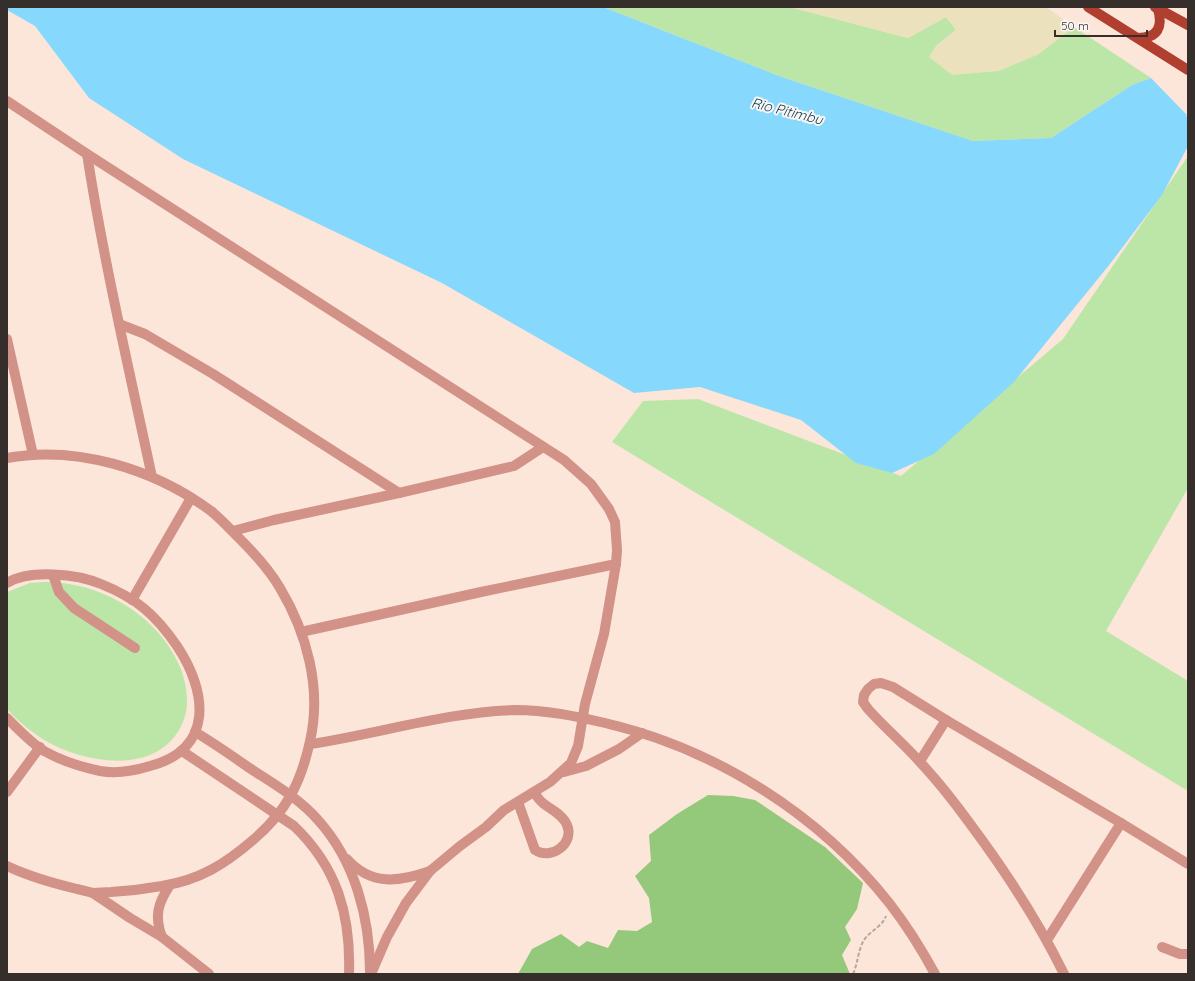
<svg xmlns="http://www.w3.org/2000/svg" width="1195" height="981" viewBox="0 0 1195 981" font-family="Quicksand,sans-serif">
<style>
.green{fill:#bce6a8}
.forest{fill:#94c87b}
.sand{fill:#ebe1bc}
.water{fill:#87d8fd}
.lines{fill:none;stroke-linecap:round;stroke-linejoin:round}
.path{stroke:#b7a69d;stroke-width:2;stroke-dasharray:4 2;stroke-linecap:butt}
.minor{stroke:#d29287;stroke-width:10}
.primary{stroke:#b13f30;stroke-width:10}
.labels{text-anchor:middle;stroke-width:4;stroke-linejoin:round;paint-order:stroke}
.water-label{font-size:14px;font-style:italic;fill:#043749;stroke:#fcf7f5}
</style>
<rect width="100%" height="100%" fill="#fce6da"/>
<g class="green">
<path d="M603,7H790L908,38L946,17L956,30L936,46L1037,55L1074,27L1151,78L1132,85L1051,138L973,141L779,76Z"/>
<path d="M1188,156V488L1106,631L1188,681V791L612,442L643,401L698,399L901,476L1063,339Z"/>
<path d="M43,582C100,581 159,615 181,669C187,686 190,706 183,722C160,777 85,764 44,740C30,731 18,721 7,709V592L30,583Z"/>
</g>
<path class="forest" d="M708,795L733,796L755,800L825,847L863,883L857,909L845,927L851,940L842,955L850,974H518L532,949L561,934L579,947L587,941L608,948L618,930L637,931L652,922L649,898L635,876L651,861L649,835L677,814Z"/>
<path class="sand" d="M790,7H1046L1074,27L1037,55L999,71L952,75L929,57L936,46L956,30L946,17L908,38Z"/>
<path class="water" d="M7,7H603L779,76L973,141L1051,138L1132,85L1151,78L1186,114C1189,124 1189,137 1187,148L1162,195L1110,264L1014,382L934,454L892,473L856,463L801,420L700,387L634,393L442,283L183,159L89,98L35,26L7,10Z"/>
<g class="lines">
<path class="path" d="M853,974C858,963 858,950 864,940C871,930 882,927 886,916"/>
<g class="minor">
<path d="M7,101L87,154L564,460L591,484L609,509L615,522L617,550L616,564L604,634L585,704L578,746L571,763L550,782L504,810L486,827L460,846L430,871L406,903L387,937L371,974"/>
<path d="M87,154C104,263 129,369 152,477"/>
<path d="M119,324L145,334L213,374L399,493"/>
<path d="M7,339L33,455"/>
<path d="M7,458C77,445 154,469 211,511C221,519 230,529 239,538C254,553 269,569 280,588C307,633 322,689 310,741C301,783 286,812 253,840C225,864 200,880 162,886C145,889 128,891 111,892C105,892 99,893 94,893C88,892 82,890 77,889C52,883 30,877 7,866"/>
<path d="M233,531L274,520L399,493L514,466L543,447"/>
<path d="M53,575L59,592L74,608L135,648"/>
<path d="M7,583C30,569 77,574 101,584C136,598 155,614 177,646C207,691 215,749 150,766C134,771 117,774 100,771C82,767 62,761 46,752C33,745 18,729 7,718"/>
<path d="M132,600L191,498"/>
<path d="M301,632L481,592L616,564"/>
<path d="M195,732C214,743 232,756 251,769C274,784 300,799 318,820C355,861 370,918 370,972"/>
<path d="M310,744C378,734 445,712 515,710C546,710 575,716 605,723C716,749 819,814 890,904C907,926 922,950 935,974"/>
<path d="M182,751L294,826C337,867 351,915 349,974"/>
<path d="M920,761L946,720"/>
<path d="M564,772L586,766L619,749L642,733"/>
<path d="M7,792L40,747"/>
<path d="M518,802L535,850C551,861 575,843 567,825C563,815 552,810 544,804C540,801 537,797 534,792"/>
<path d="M347,859C371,886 399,882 430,871"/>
<path d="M93,893L130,918L162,937L209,974"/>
<path d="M162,937C154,916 158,903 170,885"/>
<path d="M1047,940L1121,823"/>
<path d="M1162,947L1180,954H1188"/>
<path d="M1064,974C1038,921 1006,872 971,825C955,803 938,781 919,761C903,743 884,727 868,709L863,702L864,695L868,689L874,684L881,683L893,687L946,720L1121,823L1188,864"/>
</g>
<g class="primary">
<path d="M1088,7L1188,70"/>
<path d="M1155,7L1188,25"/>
<path d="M1138,38C1158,38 1163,27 1158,9"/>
</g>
</g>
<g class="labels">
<g class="water-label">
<text transform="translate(787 111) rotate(14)" y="5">Rio Pitimbu</text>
</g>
</g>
<rect width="1195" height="981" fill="none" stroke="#362e2a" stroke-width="16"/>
<path d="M1055 30v6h92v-6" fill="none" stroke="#362e2a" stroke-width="2"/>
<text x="1061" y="30" font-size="12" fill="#362e2a" stroke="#fcf7f5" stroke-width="3" paint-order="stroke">50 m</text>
</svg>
